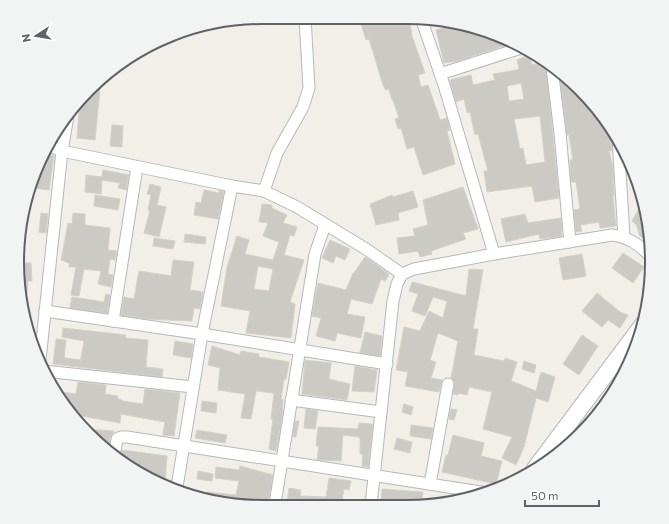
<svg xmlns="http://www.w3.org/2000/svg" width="669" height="524" viewBox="0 0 669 524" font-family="Commissioner,sans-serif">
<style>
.building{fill:#cccac5;stroke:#d6d1c6;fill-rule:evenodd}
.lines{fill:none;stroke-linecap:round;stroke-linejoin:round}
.minor-casing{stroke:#b5b8bc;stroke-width:13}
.secondary-casing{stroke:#b6babf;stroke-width:18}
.minor{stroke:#fff;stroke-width:11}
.secondary{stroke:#fff;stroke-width:16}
.rim{fill:none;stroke:#5f6368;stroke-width:2}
</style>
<rect width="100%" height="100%" fill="#f1efe8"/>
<g class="building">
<path d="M359,17H409L412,36L425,73L418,75L421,87L428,85L440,120L447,118L450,130L447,131L455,164L423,175L414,147L407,149L401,128L398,129L395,119L399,118L393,100H392L389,89L386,90L383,85L369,39L366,40Z"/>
<path d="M455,24L486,30L492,33L494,42L503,40L510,44L457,61L444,63L436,30Z"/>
<path d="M529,55L532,65L542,62L546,65L559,198L535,202L532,186L487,192L484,171H488L478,134L475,135L470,112L467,113L464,99L456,102L450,80L471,75L473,85L495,80L493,74L517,70L519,68L517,60ZM521,83L524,99L509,101L507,86ZM540,116L545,162L526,165L523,148L520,149L514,119Z"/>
<path d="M560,76H562L563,79L569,78L611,129L607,130L611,143L612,150L609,151L613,168L614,195L613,196L616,226L600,228L599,222L580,225L582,231L576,232L574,210L580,209L576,182H571L570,160H573L569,135H567Z"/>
<path d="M101,79L95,140L77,138L80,99L89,89Z"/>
<path d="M112,125L123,126L122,147L110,146Z"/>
<path d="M44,153L54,156L49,190L33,188L34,177Z"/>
<path d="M103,170L129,175L126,190L118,188L120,183L102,180L101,194L85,192L86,175L102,177Z"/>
<path d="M150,184L161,187L157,205L166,207L159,237L144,233L150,211L148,210L151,195L147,194Z"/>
<path d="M463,187L478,229L463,233L466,239L431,251L432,254L420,257L418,251L399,254L397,238L415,236L413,229L428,225L423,200Z"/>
<path d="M204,190L219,193V190L224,191L218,219L194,215L196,202L201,203Z"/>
<path d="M413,191L418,207L398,213L399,220L376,225L370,204L392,195L393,197Z"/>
<path d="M95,195L120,199L118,210L94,206Z"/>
<path d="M262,204L272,205V208L287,215L283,223L297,227L294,236L290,235L284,255L304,260L290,302L295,304L291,338L246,333L250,311L221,306L227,267L237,236L249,240L245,254L273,260L279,242L263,236L268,223L259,222ZM258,266L273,269L269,291L254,289Z"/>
<path d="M641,205L650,230L649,242L640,236L636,224L632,221Z"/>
<path d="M41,213L48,214L46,233L39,232Z"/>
<path d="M73,213L85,214V225L110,228L108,250L117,251L115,260L110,259L108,274L113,275L111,287L98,284L101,271L84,269L79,296L71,295L76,267H69V263L61,260L68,223L72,224Z"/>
<path d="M525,214L528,223L561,218L562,236L540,239L539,234L506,242L501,219Z"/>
<path d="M185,234L206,237L205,244L184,242Z"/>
<path d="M154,238L175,241L173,249L153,246Z"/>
<path d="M330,240L350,249L345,260L336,256L333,263L322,258Z"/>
<path d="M623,253L644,267L633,283L612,268Z"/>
<path d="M582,254L586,276L563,280L559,258Z"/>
<path d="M365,257L389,274L385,281L381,279L372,304L351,299L347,314L365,317L361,338L337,333L335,341L316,336L321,318L312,316L318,283L346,290L353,273H354Z"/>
<path d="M173,260L194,262L190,290L203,292L200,309L194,308L192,321L147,319L121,315L124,297L134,299L139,271L171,276Z"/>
<path d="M20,263H31L32,281H28L26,304H23L19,275H20Z"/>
<path d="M469,269L483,270L473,329H478L474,355L504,361L505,358L517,362L511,381L536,391L541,372L555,377L548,402L536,398L524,447L516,465L502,458L512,437L483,429L492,392L469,387L467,395L458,393V395L453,394L455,382L451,378L458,341L438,333L430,360L436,362L431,378L442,380L439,392L405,386L408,372L396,370L404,327L420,331L429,311L443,318L447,301L433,297L425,316L412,311L418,294L409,291L412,282L466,296Z"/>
<path d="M597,293L620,312L628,315L620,328L608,320L602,327L582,311Z"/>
<path d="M106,294L110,295L107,313L70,308L72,297L104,302Z"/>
<path d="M63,328L126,335L125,338L148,340L146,367L163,369L162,377L53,364L56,339L66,340L64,358L81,360L80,364L84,341L62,337Z"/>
<path d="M365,332L382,336L380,356L360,353Z"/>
<path d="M582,335L598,346L579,375L563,364Z"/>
<path d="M175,341L193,344L191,358L173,355Z"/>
<path d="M212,346L240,355L241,351L259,354V357L289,362L286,379H284L281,399L283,400L282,418L276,451L269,449L273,419H271L274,393L256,391L251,419L241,418L245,394L218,390L220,368L208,365Z"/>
<path d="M305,360L331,363L329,379L350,384L347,400L302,394Z"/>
<path d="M524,361L536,365L534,373L522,369Z"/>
<path d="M355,366L377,370L374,392L352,391Z"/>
<path d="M78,382L106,385L105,394L118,396L117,398L123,401L143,404L145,389L180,393L174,436L163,435L165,422L121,414L120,423L71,414L55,391L76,394Z"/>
<path d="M202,401L217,403L216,413L201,411Z"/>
<path d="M404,404L413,407L411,415L402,412Z"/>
<path d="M306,409L318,411L315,429L304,428Z"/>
<path d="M451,409L457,410L454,420L449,419Z"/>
<path d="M295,421H299L296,437H293Z"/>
<path d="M359,423L373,424L368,467L362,466L363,454H360V438L358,437L343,435L341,461L317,460L319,446H316L318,427L358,429Z"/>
<path d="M411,425L433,428L431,439L410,436Z"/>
<path d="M84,429L114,431L110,438L108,450Z"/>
<path d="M197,430L227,435L225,443L195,438Z"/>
<path d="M453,435L484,443L481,456L502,461L496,484L442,472L446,455H448Z"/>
<path d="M397,438L412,442L410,453L394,449Z"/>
<path d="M122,450L167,456L165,482L126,466L120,460Z"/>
<path d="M240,466L273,475L268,503L214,502L205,498L206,492L236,495L239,481L215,478L216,467L239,470Z"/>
<path d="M198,471L213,474L212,481L197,479Z"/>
<path d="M329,478L351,481L349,490L344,489L341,505L287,504L289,488L301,490L300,496L326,497Z"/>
<path d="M382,489L423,492L421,506H381Z"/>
</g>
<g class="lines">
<g class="minor-casing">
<g id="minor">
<path d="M421,18L444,85L494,254"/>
<path d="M552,68L560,133L570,242"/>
<path d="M440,74L518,49"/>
<path d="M618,138L624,237"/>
<path d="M47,145L62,151L232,186L264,191L297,207L366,249L402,274"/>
<path d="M264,191L277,153L303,107L309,88L305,17"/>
<path d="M45,311L202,334L387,364"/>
<path d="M113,321L137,167"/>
<path d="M40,360L62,151L68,116"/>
<path d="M44,371L193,387"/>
<path d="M291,400L381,412"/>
<path d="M114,456L117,439L121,437H127L487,493"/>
<path d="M430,484L448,384"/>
<path d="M177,487L202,334L232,186"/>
<path d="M275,504L315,254L325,225"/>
<path d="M371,505L393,301L397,284L402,274L414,269L494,254L612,235C627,237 637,243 648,254"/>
</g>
</g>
<g class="secondary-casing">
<path id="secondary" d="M534,470L644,323"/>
</g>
<use href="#minor" class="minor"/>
<use href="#secondary" class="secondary"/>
</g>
<path d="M0 0H669V524H0ZM262 24H407A238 238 0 0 1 645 262V262A238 238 0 0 1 407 500H262A238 238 0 0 1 24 262V262A238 238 0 0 1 262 24Z" fill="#f2f3f3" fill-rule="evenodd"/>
<path class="rim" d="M262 24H407A238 238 0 0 1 645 262V262A238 238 0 0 1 407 500H262A238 238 0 0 1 24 262V262A238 238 0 0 1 262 24Z"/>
<g transform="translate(36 36) rotate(258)" stroke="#ffffff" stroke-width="3" paint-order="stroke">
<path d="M0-3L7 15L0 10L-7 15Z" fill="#5f6368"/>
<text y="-6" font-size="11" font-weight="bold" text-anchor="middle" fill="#5f6368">N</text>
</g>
<path d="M525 500v6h74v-6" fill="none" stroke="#5f6368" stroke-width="2"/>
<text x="531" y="500" font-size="12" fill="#5f6368" stroke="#ffffff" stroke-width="3" paint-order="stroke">50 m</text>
</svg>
